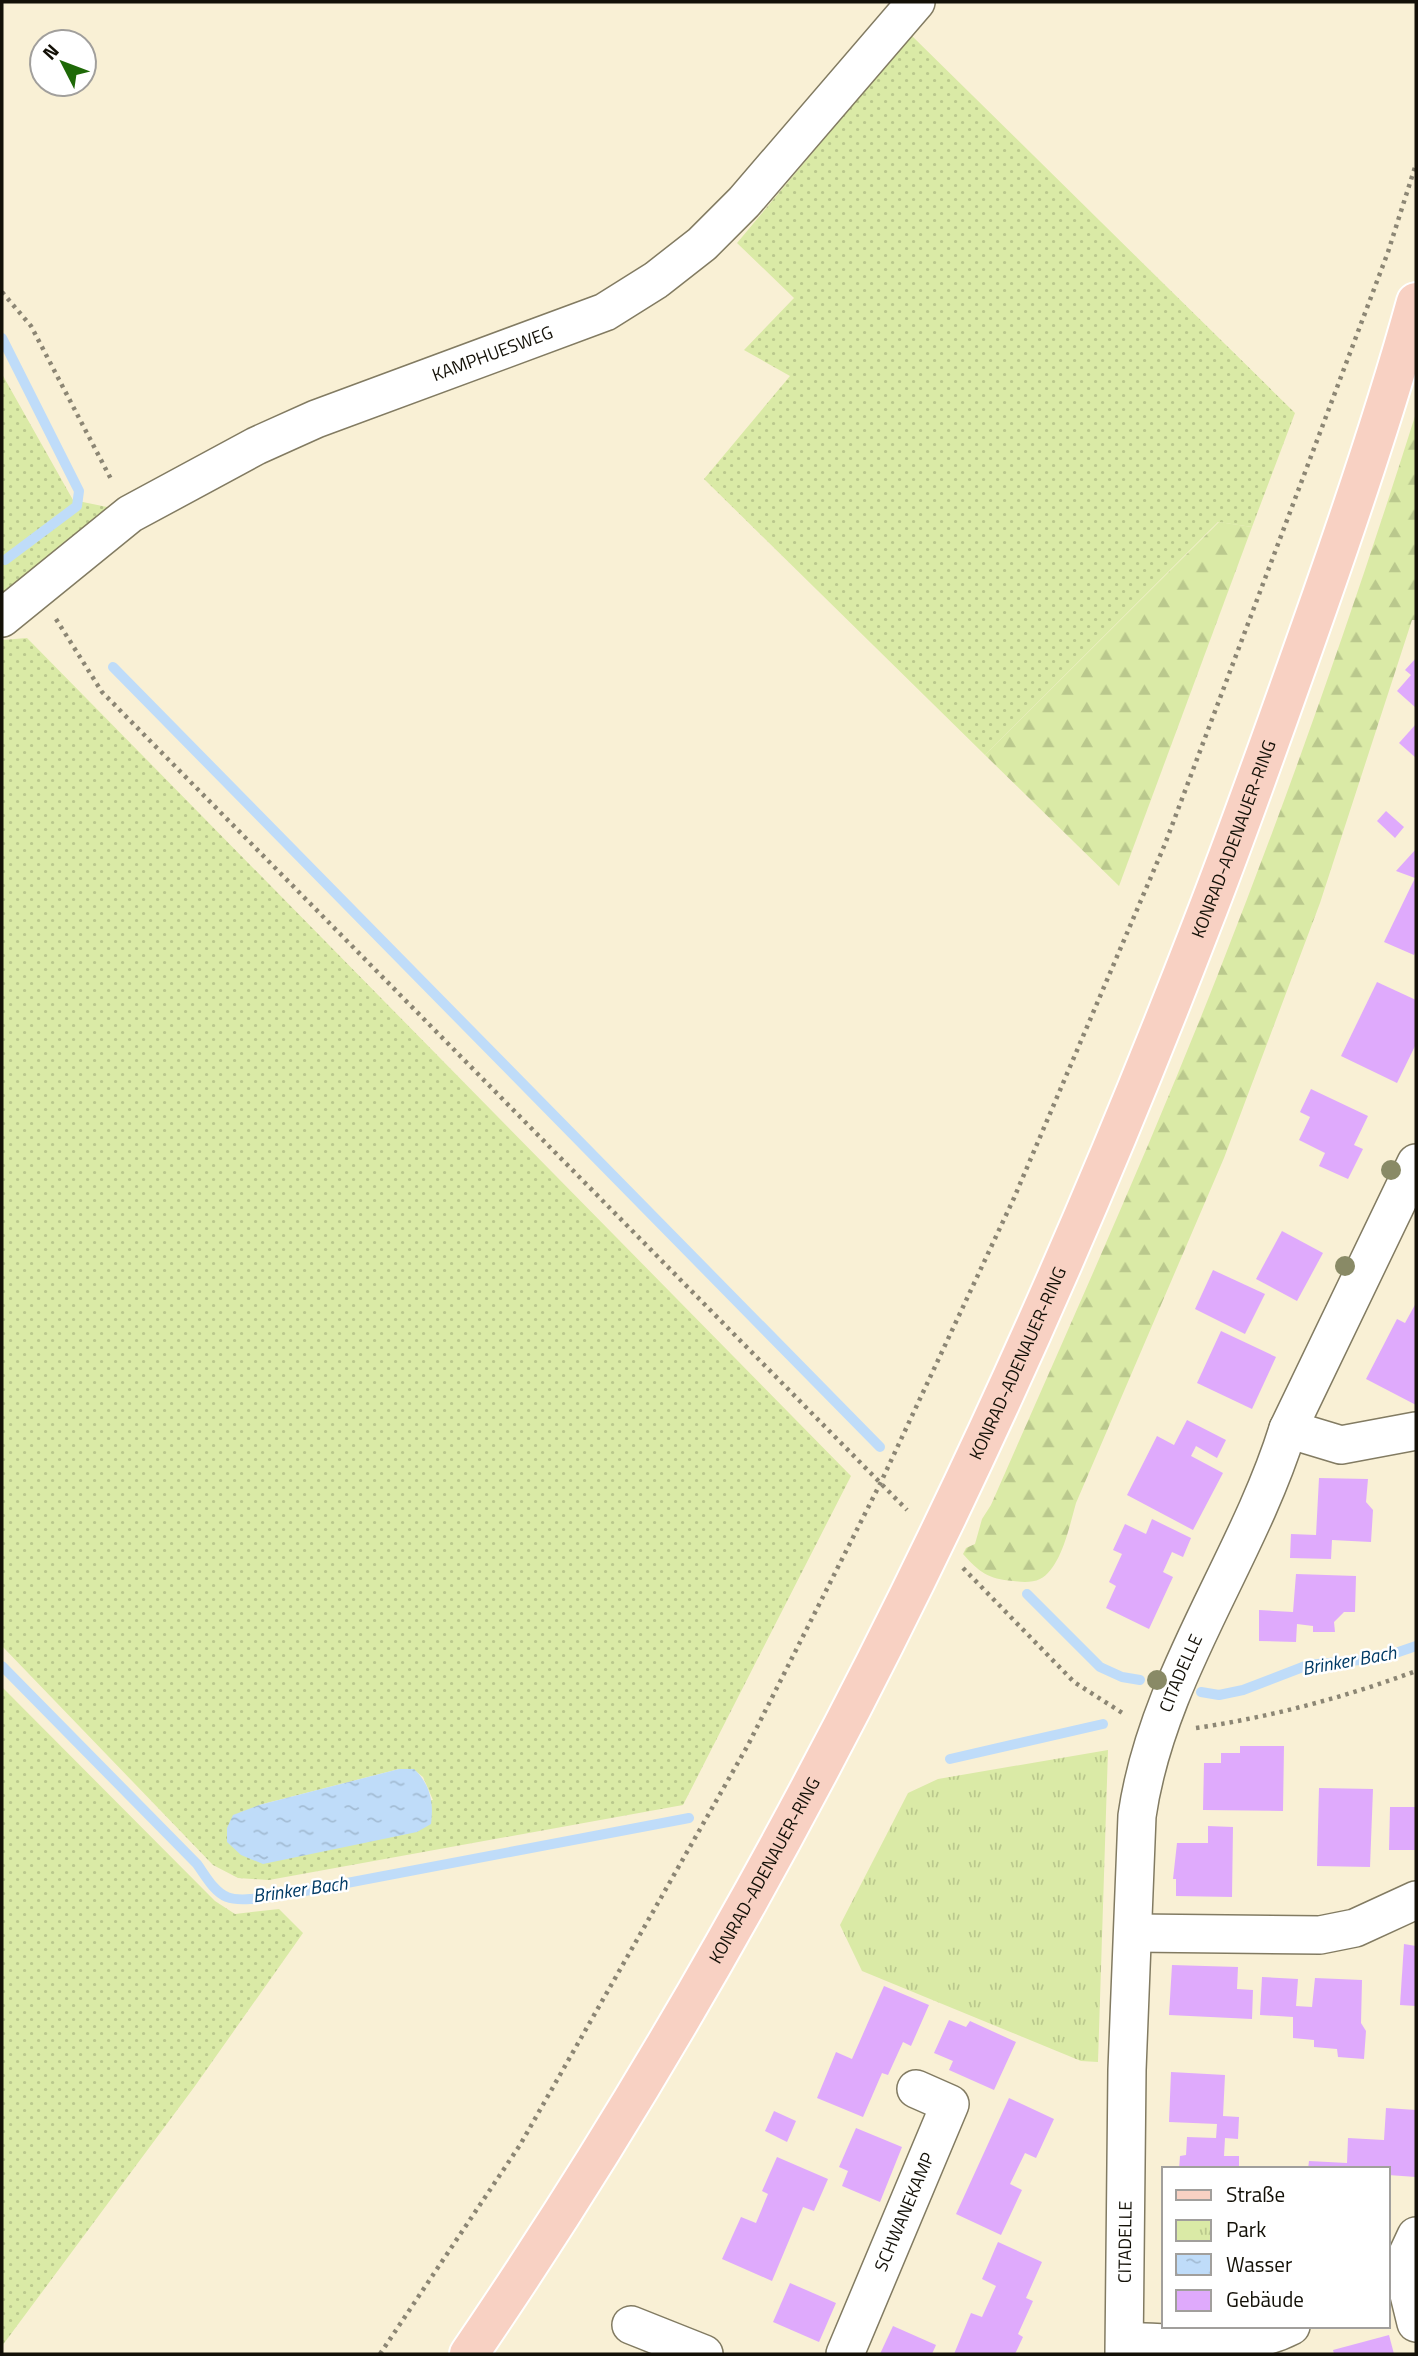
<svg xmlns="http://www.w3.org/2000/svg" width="1418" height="2356" viewBox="0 0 1418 2356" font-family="'Titillium Web',sans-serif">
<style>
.grass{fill:url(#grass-dots);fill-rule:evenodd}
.forest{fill:url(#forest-firs)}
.park{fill:url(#park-tufts)}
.water{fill:url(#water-ripples)}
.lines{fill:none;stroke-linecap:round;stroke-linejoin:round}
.stream{stroke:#bfdcf9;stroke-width:10}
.building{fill:#dfaafc}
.minor-casing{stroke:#827b62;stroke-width:40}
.major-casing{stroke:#fff;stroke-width:42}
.path{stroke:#8c8674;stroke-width:4.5;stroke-dasharray:3.5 5;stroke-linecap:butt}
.minor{stroke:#fff;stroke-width:37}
.major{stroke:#f8d1c3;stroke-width:38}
.tree{fill:#898a66}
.labels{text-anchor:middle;stroke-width:5;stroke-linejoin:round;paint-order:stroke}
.street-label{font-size:18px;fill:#131007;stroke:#fff}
.water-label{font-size:19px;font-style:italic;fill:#003a65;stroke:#fff}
</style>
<defs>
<pattern id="grass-dots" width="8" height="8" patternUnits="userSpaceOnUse" patternTransform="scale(1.75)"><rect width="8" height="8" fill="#daeaa6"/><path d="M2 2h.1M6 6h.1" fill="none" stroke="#bac88d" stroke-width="1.8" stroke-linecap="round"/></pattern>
<pattern id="forest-firs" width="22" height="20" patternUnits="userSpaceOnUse" patternTransform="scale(1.75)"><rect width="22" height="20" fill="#daeaa6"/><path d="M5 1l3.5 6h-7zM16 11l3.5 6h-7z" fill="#bac88d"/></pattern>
<pattern id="park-tufts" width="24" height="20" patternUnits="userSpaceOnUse" patternTransform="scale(1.75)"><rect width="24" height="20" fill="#daeaa6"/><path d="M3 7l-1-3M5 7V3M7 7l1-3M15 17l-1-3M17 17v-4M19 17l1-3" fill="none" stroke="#bac88d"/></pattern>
<pattern id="water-ripples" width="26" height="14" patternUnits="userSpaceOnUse" patternTransform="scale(1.75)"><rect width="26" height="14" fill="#bfdcf9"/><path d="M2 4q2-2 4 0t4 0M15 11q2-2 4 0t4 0" fill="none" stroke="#a3bcd4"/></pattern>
</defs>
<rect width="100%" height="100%" fill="#f9f0d5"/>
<g class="grass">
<path d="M911,35L1295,413L1252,527L1218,522L985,755L704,479L790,376L744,350L794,298L737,243Z"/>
<path d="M2,374L73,500L117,509L2,611Z"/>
<path d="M27,638L851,1476L683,1805L269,1880L238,1878L213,1865L2,1646V640ZM399,1769H413L423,1777L433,1800L259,1805Z"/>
<path d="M2,1687L215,1901L235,1914L279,1909L303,1933L195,2086L2,2346Z"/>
</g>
<g class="forest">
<path d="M1416,413V620H1412L1320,903L1224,1158L1076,1503C1070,1524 1061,1569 1040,1579C1032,1583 1021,1582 1013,1581C988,1579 979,1572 963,1554L966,1548L975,1544L982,1519L991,1505C1069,1327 1149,1150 1220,969C1292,786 1357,600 1416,413Z"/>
<path d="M1219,522L1252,527L1119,886L985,755Z"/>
</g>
<path class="park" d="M1108,1750L1098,2062L1081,2061L862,1971L840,1925L908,1793L938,1779Z"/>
<path class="water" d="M399,1769H414C430,1784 434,1802 431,1824L417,1832L263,1864L241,1855L227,1842V1828L233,1815L259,1805Z"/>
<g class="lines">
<g class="stream">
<path d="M2,338L79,491L77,506L5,560"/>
<path d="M113,667L880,1447"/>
<path d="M1027,1594L1100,1667L1122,1677L1140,1680"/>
<path d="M2,1666L197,1864C205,1875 214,1892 227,1897C241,1903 273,1896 289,1894L689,1818"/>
<path d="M1201,1692L1219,1695L1243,1690L1308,1665L1381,1658L1416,1646"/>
<path d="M950,1759L1103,1724"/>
</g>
</g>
<g class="building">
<path d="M1416,658V708L1397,691L1411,675L1405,670Z"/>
<path d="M1416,724V758L1399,743Z"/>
<path d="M1386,811L1404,827L1395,838L1377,821Z"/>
<path d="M1416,849V950L1414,955L1384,942L1415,878L1396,871Z"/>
<path d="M1377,982L1416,1000V1044L1397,1083L1341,1056Z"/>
<path d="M1311,1089L1368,1116L1354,1145L1363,1149L1348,1179L1319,1166L1325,1153L1299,1140L1310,1117L1300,1112Z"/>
<path d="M1282,1231L1323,1253L1297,1301L1256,1279Z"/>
<path d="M1213,1270L1265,1294L1245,1334L1195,1309Z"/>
<path d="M1416,1303V1405L1366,1379L1397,1319L1405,1323Z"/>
<path d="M1221,1331L1276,1357L1252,1409L1197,1383Z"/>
<path d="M1187,1420L1226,1440L1217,1458L1196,1446L1191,1456L1223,1473L1193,1530L1127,1495L1157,1436L1174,1445Z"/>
<path d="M1319,1478L1368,1479L1366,1502L1373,1510L1371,1542L1332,1540L1331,1559L1290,1558L1291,1534L1316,1535Z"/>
<path d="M1152,1519L1191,1538L1183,1557L1172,1552L1163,1572L1173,1577L1149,1629L1106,1608L1116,1586L1109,1582L1122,1554L1113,1550L1125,1524L1146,1534Z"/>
<path d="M1296,1574L1356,1576L1355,1612H1344L1334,1622L1335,1632H1313V1626L1297,1624L1296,1642L1259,1641V1610L1293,1612Z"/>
<path d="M1240,1746H1284L1283,1811L1203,1810L1204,1763H1221V1753H1240Z"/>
<path d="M1319,1788L1373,1789L1370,1867L1317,1866Z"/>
<path d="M1390,1807H1416L1415,1850H1389Z"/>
<path d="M1208,1826L1233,1827L1232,1897L1176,1896V1879H1173L1177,1843H1208Z"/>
<path d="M1404,1944L1416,1946V2006L1400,2005Z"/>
<path d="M1172,1965L1238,1967L1237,1989L1253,1990L1252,2019L1169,2015Z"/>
<path d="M1262,1977L1298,1979L1296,2006L1312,2007L1315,1978L1362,1980L1361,2023L1366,2031L1364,2059L1338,2057L1337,2049L1314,2047V2040L1293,2038V2017L1260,2015Z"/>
<path d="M884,1986L929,2005L911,2046L903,2042L888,2075L882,2073L863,2117L817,2098L836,2052L852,2059Z"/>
<path d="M949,2020L966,2027L970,2021L1016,2042L994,2090L949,2070L953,2061L934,2053Z"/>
<path d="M1171,2072L1225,2075L1223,2116L1239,2117L1238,2139L1225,2138L1224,2156H1239V2169H1179L1180,2156L1186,2155L1187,2137L1216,2138L1217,2124L1169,2122Z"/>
<path d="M1009,2098L1054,2119L1036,2158L1025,2153L1010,2184L1022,2190L1001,2235L956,2214Z"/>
<path d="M1386,2108L1416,2110V2177L1388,2175V2169H1308L1309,2161L1347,2163L1348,2138L1384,2140Z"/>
<path d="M774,2111L796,2121L787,2142L765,2131Z"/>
<path d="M856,2128L902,2147L880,2202L842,2186L848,2171L839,2167Z"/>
<path d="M777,2157L828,2179L814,2211L803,2207L772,2281L722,2259L741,2217L756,2223L768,2194L762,2191Z"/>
<path d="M998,2242L1042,2262L1026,2298L1033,2301L1018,2334L1023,2337L1015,2354H954L971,2313L982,2317L996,2286L982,2279Z"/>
<path d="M790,2283L836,2303L819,2342L773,2322Z"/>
<path d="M893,2326L936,2345L932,2354H880Z"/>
<path d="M1389,2335L1394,2354H1334L1333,2350Z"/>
</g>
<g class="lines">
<g class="minor-casing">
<g id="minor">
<path id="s1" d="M2,618L130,514L256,446L316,419L605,312L656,280L702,244L744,202L916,2"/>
<path d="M1288,1429L1341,1445L1416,1431"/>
<path d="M1134,1933L1320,1935L1355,1928L1416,1900"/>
<path d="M1416,2236L1402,2266L1416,2323"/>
<path d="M631,2325L704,2354"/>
<path d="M1125,2341C1179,2343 1241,2352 1291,2326"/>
<path id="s2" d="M845,2354L950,2104L916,2089"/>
<path id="s3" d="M1124,2354L1127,2070L1137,1816C1157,1677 1247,1561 1288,1429L1416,1163"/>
</g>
</g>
<g class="major-casing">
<g id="major">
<path id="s4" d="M469,2354C771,1911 1008,1426 1201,927C1244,817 1283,706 1322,595C1356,498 1389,400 1416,302"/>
</g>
</g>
<g class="path">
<path d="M2,292L31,326L112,481"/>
<path d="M56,619L102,692L907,1510"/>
<path d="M963,1568L1074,1682L1124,1714"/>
<path d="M1196,1728C1271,1717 1346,1697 1416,1671"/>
<path d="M380,2354L520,2145L748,1745L881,1482L1014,1198L1165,844L1388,252L1416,164"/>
</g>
<use href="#minor" class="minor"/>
<use href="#major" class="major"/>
</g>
<g class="tree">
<circle cx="1391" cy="1170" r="10"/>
<circle cx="1345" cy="1266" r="10"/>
<circle cx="1157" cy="1680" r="10"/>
</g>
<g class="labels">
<g class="street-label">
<text dy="6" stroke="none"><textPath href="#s1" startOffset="562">KAMPHUESWEG</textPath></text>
<text dy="6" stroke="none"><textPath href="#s4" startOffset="1701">KONRAD-ADENAUER-RING</textPath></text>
<text dy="6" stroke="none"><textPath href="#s4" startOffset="1134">KONRAD-ADENAUER-RING</textPath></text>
<text dy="6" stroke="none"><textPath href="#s3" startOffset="688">CITADELLE</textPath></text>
<text dy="6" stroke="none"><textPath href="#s4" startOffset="567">KONRAD-ADENAUER-RING</textPath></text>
<text dy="6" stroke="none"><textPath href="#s2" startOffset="154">SCHWANEKAMP</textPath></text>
<text dy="6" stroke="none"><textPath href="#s3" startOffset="112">CITADELLE</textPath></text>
</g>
<g class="water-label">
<text transform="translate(1349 1660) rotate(-10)" y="7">Brinker Bach</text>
<text transform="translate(300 1889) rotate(-8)" y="7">Brinker Bach</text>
</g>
</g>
<rect width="1418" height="2356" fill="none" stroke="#131007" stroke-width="7"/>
<rect x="1162" y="2167" width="228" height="161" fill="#ffffff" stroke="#a19f9c" stroke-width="2"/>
<rect x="1176" y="2190" width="35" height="10" fill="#f8d1c3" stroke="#a19f9c" stroke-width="2"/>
<text x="1226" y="2202" font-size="21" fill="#131007">Straße</text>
<rect x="1176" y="2220" width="35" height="21" fill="url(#park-tufts)" stroke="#a19f9c" stroke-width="2"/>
<text x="1226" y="2237" font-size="21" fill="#131007">Park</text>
<rect x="1176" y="2254" width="35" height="21" fill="url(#water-ripples)" stroke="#a19f9c" stroke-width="2"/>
<text x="1226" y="2272" font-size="21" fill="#131007">Wasser</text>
<rect x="1176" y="2290" width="35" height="21" fill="#dfaafc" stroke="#a19f9c" stroke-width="2"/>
<text x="1226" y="2307" font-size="21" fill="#131007">Gebäude</text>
<g transform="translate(63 63) rotate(312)"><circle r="33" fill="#ffffff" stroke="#a19f9c" stroke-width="2"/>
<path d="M0-5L12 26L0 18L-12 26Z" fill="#1e6907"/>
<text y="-10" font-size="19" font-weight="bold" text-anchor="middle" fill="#131007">N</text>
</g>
</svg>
